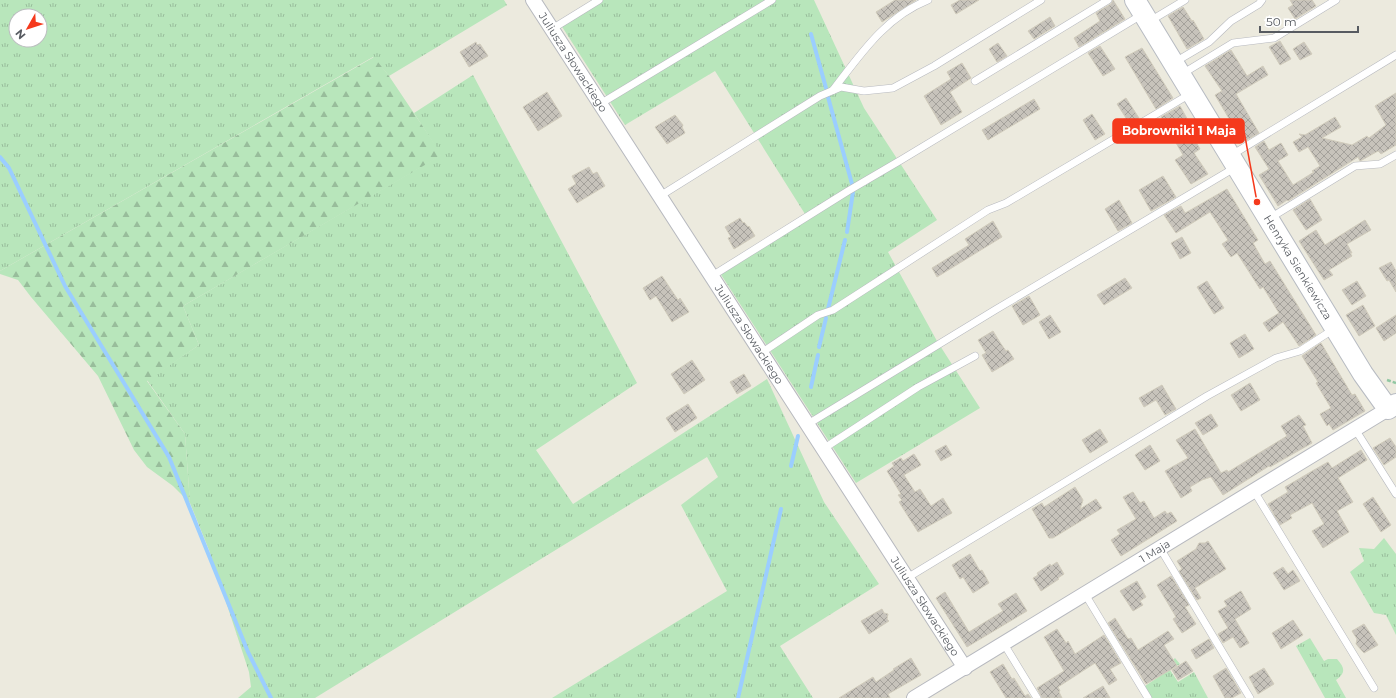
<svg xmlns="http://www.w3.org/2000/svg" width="1396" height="698" viewBox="0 0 1396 698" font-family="Montserrat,sans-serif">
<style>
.grass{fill:url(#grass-tufts);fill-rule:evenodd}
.forest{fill:url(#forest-firs)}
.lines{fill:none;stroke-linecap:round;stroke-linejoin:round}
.stream{stroke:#9bceff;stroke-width:4}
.building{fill:url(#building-cross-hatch);stroke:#d1ccbc}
.lane-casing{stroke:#b7b9bf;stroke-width:8}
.street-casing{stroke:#b7b9bf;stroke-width:16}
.secondary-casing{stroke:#b7bbc2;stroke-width:22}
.path{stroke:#91c7a3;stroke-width:2.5;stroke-dasharray:4 2;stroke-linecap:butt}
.lane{stroke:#fff;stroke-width:7}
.street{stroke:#fff;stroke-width:14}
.secondary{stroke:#fff;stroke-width:20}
.labels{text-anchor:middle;stroke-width:3;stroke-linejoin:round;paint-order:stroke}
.street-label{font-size:11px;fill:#575b61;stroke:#fff}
.leader{fill:none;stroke:#f5391c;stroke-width:1.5}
.callout-dot{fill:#f5391c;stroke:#fff;stroke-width:1.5}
.callout{fill:#f5391c;stroke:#f5391c;stroke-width:1.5}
.callout-label{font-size:12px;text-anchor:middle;font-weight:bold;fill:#fff}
</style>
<defs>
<pattern id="grass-tufts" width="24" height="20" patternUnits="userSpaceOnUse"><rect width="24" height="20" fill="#b8e6bb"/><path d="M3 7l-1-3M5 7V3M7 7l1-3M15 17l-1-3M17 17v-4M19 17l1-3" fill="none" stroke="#98bd9b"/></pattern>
<pattern id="forest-firs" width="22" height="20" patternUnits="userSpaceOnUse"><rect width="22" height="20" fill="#b8e6bb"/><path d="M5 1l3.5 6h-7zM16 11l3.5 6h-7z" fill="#98bd9b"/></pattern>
<pattern id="building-cross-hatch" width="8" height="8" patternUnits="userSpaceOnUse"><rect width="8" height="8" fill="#c7c3bb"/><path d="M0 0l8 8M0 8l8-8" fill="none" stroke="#a4a19b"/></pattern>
</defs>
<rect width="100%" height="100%" fill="#eceade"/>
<g class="grass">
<path d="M0,0H504L507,5L389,76L373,57L0,271ZM16,16H40V40H16Z"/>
<path d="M594,0H814L864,108L937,220L888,252L937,341L980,408L856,483L718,270L805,214L715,71L625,125L559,22Z"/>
<path d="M473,75L637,383L536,450L573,504L767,379L824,502L879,584L780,646L813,698H552L727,591L681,505L718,477L707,457L315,698H238L251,687L249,672L209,550L190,503L185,434L147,380L199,345L183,306L441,155L414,113Z"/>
<path d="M1384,538L1396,554V635L1386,615L1374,613L1350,572L1364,561L1359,548L1374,549Z"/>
<path d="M1310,638L1324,661L1328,659H1337C1345,668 1346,673 1336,680L1346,698H1325L1296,646Z"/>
<path d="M1175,658L1180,664L1170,670L1178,682L1194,672L1208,698H1152L1145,686L1160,676L1162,671Z"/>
</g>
<path class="forest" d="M374,57L389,76L442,155L183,306L199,345L147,381L185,434L190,503L173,486L147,467L134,450L98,376L31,297L18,280L0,274V271Z"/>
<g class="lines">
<g class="stream">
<path d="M811,34L826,88"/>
<path d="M828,97L852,184"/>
<path d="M0,157L9,168L65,286L169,457L248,652L271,698"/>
<path d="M847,232L853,192"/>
<path d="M828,309L845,240"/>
<path d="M819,347L826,318"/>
<path d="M811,387L818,355"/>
<path d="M791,466L798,436"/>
<path d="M738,698L781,509"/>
</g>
</g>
<g class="building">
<path d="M895,0H916L882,22L876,12Z"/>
<path d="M960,0H979L956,14L951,5Z"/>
<path d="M1113,0L1125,19L1079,47L1074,38L1100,21L1096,13L1111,4Z"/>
<path d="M1290,0H1312L1316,6L1295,19L1288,8L1293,5Z"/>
<path d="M1183,7L1192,21L1193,20L1204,39L1187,49L1168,16Z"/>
<path d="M1050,17L1055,26L1034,39L1028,31Z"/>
<path d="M1280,41L1291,59L1280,65L1269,47Z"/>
<path d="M476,42L477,45L480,44L488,56L469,67L460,52Z"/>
<path d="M1304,42L1312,54L1300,60L1293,49Z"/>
<path d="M998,43L1007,56L997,62L989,49Z"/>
<path d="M1100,46L1115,69L1103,76L1088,53Z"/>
<path d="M1142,48L1173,98L1156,109L1125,57Z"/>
<path d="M1231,50L1247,76L1263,66L1268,75L1236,94L1259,133L1243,142L1215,95L1222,91L1205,66Z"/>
<path d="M962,63L971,78L950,92L962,112L941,125L924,96L951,79L947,72Z"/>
<path d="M547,92L562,116L538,131L523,107Z"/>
<path d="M1396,93V145L1381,154L1378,151L1362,160L1360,161L1358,157L1288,201L1287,200L1278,206L1259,175L1269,169L1255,147L1264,141L1269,150L1281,143L1288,155L1278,161L1293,185L1314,172L1312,171L1320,166L1308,147L1299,152L1293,142L1302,137L1299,134L1305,135L1335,117L1341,127L1322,138L1352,145L1367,136L1369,138L1386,125L1375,106Z"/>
<path d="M1126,98L1139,118L1124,127L1120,121L1126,118L1117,104Z"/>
<path d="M1034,99L1040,109L988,140L982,130Z"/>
<path d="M1180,106L1189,122L1186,124L1200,149L1194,153L1208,174L1191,184L1175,160L1183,155L1161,117Z"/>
<path d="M1092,114L1105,134L1095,140L1083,120Z"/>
<path d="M675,115L683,125L682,127L685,133L667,144L655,127Z"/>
<path d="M589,167L593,174L597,172L605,186L577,203L568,189L576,184L572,176Z"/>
<path d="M1163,176L1176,197L1151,211L1139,190Z"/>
<path d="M1227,189L1258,240L1253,243L1265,264L1270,261L1316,335L1299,346L1283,322L1269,332L1263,323L1279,313L1263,287L1260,289L1237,253L1231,257L1222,244L1228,240L1210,212L1176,233L1164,215L1181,206L1185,213L1187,212Z"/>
<path d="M1310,199L1322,220L1306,230L1293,210Z"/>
<path d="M1119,200L1132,223L1118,231L1105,209Z"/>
<path d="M740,218L743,223L744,222L748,227L749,226L755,236L734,249L728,238L731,237L725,227Z"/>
<path d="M1365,220L1371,230L1347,244L1352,253H1350L1352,256L1329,270L1333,275L1324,280L1299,241L1316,230L1325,245Z"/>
<path d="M993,221L1002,237L937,277L932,268L969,245L965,239Z"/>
<path d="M1182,237L1191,253L1180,259L1171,243Z"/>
<path d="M1391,262L1396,271V292L1389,280L1387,281L1379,268Z"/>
<path d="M662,276L678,300L680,298L689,312L672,322L656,296L650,300L643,288Z"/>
<path d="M1125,278L1132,288L1104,305L1097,295Z"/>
<path d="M1207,281L1224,308L1214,314L1197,287Z"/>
<path d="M1357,281L1366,296L1352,305L1342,290Z"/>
<path d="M1029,296L1040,315L1023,325L1012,306Z"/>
<path d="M1363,305L1375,326L1359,336L1346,315Z"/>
<path d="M1050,315L1061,332L1049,339L1039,322Z"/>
<path d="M1396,315V333L1384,341L1376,328Z"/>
<path d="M993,331L1001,344L1006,351L1008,350L1014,359L992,372L982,355L986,353L978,340Z"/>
<path d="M1245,334L1254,349L1239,358L1230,343Z"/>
<path d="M1321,343L1352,395L1355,394L1365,411L1333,430L1329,424L1327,426L1320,414L1331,408L1316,383L1318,382L1302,356Z"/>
<path d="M692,360L705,380L684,394L671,374Z"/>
<path d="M744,374L751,386L737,394L730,382Z"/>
<path d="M1250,383L1260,400L1241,411L1231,395Z"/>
<path d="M1162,385L1176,409L1165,415L1156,400L1144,407L1139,398Z"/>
<path d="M688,404L697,418L675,432L666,418Z"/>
<path d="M1211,414L1218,426L1203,435L1195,423Z"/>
<path d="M1299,415L1306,425L1303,426L1312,443L1270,467L1269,466L1223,495L1211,477L1202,480L1190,487L1192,491L1181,498L1165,471L1188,458L1176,440L1195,429L1221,473L1227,470L1228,472L1287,436L1281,426Z"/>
<path d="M1100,429L1108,442L1090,453L1082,440Z"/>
<path d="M1390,438L1396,447V457L1384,465L1373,448Z"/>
<path d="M946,445L952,455L941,461L935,451Z"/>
<path d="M1150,445L1160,461L1145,470L1135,455Z"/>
<path d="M1361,450L1367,460L1338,478L1353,502L1337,511L1349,532L1323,548L1312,531L1324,524L1312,503L1290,515L1292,518L1280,525L1268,504L1288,492L1285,487L1314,470L1328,462L1332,468Z"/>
<path d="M914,454L921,465L904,475L915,492L920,489L931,506L943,498L952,513L918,532L899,502L902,500L898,495L901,494L887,471L894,466L892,463L901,458L903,461Z"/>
<path d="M1075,487L1083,500L1080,509L1096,499L1102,508L1053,538H1049L1032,509L1042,503L1044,507Z"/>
<path d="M1133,492L1140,503L1144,501L1154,518L1165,511L1167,514L1171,512L1177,521L1121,556L1111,540L1120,534L1117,530L1136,519L1123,497Z"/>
<path d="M1373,497L1391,525L1381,532L1363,504Z"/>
<path d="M1208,541L1226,569L1195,588L1201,598L1197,600L1179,571L1182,569L1177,561L1196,549L1199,543H1205Z"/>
<path d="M970,554L980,571L982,570L989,583L973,593L963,577L960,579L952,565Z"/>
<path d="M1057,562L1064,574L1058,578L1059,579L1041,591L1033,578L1038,575L1037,573L1050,564L1051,566Z"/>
<path d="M1283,567L1288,574L1293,570L1300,581L1284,590L1273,573Z"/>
<path d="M1171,576L1189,605L1185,607L1196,624L1182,633L1173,619L1176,617L1157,585Z"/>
<path d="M1137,581L1146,597L1140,601L1143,605L1133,611L1120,591Z"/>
<path d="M1241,591L1251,609L1235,619L1249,643L1240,648L1233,637L1223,643L1218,634L1228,628L1218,611L1227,606L1224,601Z"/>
<path d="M945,592L969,632L1003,611L998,604L1016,593L1027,611L967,647L936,598Z"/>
<path d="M882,609L884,613L888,614L887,619L889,621L869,634L861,621Z"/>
<path d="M1115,618L1128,639L1131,638L1138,650L1168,631L1174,639L1164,645L1177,666L1146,684L1108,623Z"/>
<path d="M1293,620L1303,635L1281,649L1272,633Z"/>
<path d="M1364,624L1378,645L1364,653L1356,644L1357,639L1352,631Z"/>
<path d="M1057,629L1066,643L1068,641L1075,654L1104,635L1121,663L1110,669L1117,680L1109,685L1095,663L1058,687L1060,691L1059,692L1062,698H1042L1037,688L1064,671L1044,637Z"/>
<path d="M1209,639L1214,648L1196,659L1191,650Z"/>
<path d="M911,658L921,675L888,694L890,698H839L873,677L876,682L894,670L893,669Z"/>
<path d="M1186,661L1193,671L1178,680L1172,670Z"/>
<path d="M1003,664L1012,679L1014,678L1025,696L1028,694L1031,698H1006L990,672Z"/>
<path d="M1226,668L1241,693L1232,698H1225L1213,676Z"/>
<path d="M1264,668L1274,684L1258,694L1249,677Z"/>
<path d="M1103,686L1110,698H1083Z"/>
</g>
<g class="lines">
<g class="lane-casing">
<g id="lane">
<path d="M1150,21L1185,0"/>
<path d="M552,29L599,0"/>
<path d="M1175,62L1209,42L1231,21L1259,4L1262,0"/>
<path d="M1182,74L1233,43L1274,38L1336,0"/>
<path d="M975,81L1108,0"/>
<path d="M833,90C860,55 885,17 928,0"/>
<path d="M600,104L772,0"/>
<path d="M1230,156L1396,55"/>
<path d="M660,196L820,96L841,87L864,91L893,88L934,66L1041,0"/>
<path d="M1270,218L1355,166L1380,164L1396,155"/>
<path d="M712,276L848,191L901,160L1143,14"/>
<path d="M761,353L818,315L833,310L988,210L1006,203L1190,94"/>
<path d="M808,424L995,310L1236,167"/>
<path d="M1355,429L1396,494"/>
<path d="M823,449L918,387L975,356"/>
<path d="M1254,491L1374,688"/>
<path d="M1160,548L1250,698"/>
<path d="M907,578L1207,396L1276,358L1300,351L1334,329"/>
<path d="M1085,594L1148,698"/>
<path d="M1004,644L1037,698"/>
</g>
</g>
<g class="street-casing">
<g id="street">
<path id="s1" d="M533,0L965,668"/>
<path id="s2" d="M914,698L1388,409"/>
</g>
</g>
<g class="secondary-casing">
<g id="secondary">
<path id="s3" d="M1135,0L1363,374L1388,409L1396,404"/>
</g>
</g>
<path class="path" d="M1387,380L1396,383"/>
<use href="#lane" class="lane"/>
<use href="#street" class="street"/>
<use href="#secondary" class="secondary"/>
</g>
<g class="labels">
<g class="street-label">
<text dy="4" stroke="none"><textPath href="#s1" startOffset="74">Juliusza Słowackiego</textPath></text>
<text dy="4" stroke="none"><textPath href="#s3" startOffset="313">Henryka Sienkiewicza</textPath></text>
<text dy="4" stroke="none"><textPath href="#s1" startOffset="398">Juliusza Słowackiego</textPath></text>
<text dy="4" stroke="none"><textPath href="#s2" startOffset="282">1 Maja</textPath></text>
<text dy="4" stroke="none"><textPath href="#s1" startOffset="722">Juliusza Słowackiego</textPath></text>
</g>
</g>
<path class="leader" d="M1257 202L1244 131"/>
<circle class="callout-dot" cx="1257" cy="202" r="4"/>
<rect class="callout" x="1113" y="119" width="131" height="24" rx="4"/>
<g class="callout-label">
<text x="1179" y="135">Bobrowniki 1 Maja</text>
</g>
<g transform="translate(28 28) rotate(231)"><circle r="19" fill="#ffffff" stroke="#bcbdc0"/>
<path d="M0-3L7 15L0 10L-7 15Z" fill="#f5391c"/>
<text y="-6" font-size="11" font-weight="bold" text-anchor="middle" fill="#575b61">N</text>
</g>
<path d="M1260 26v6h98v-6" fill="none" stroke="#575b61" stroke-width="2"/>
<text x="1266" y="26" font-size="12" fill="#575b61" stroke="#ffffff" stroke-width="3" paint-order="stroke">50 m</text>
</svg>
